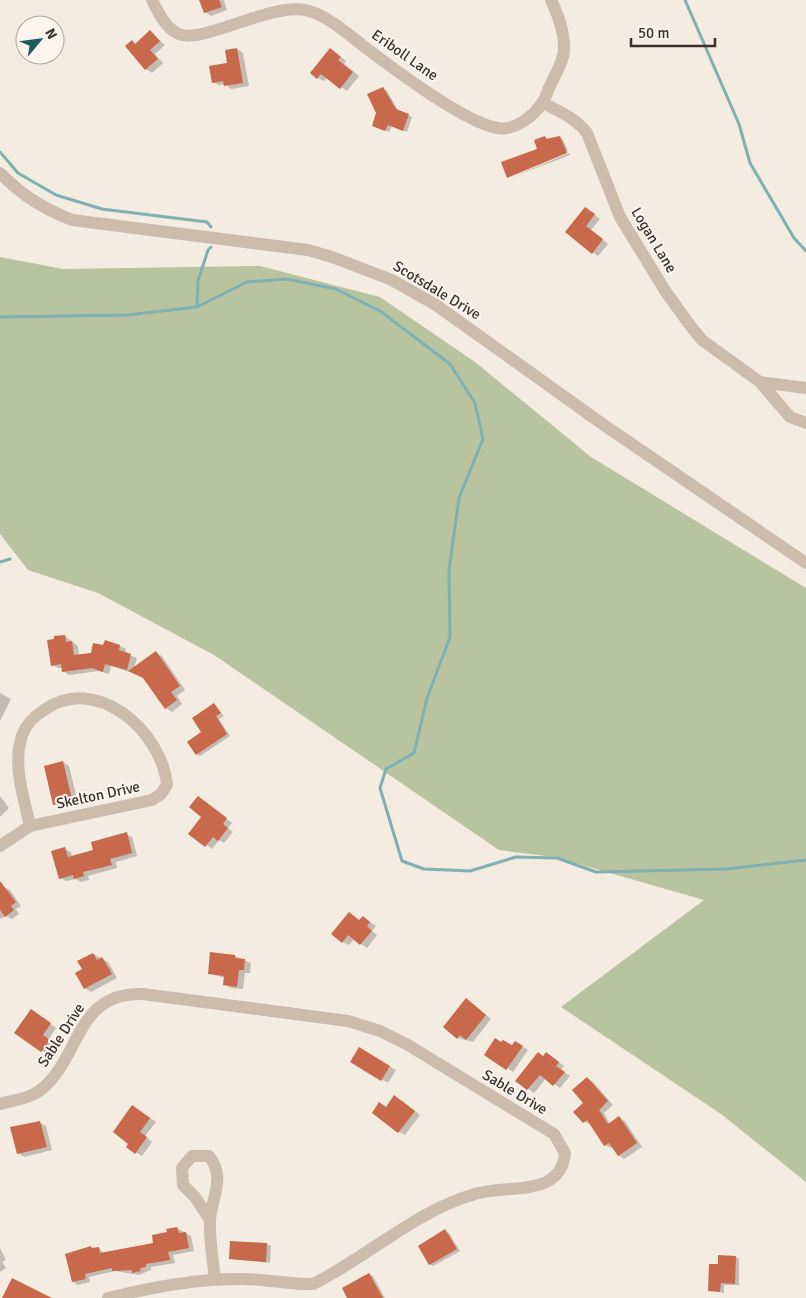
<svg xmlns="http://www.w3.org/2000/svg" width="806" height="1298" viewBox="0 0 806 1298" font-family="Signika,sans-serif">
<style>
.green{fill:#b8c4a0}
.shadow{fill:#0003}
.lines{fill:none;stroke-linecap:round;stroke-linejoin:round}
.stream{stroke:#7fb0b2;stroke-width:3}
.building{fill:#c8694b}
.minor{stroke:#cdbbac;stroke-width:12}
.labels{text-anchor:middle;stroke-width:4;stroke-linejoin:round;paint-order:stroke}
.street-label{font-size:15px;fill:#3b302b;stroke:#fbf5ee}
</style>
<rect width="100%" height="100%" fill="#f4ebe1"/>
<path class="green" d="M0,257L63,269L260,266L380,297L475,362L591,457L806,588V1182L721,1114L561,1007L704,900L554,857L499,850L214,655L98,593L28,570L0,534Z"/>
<g class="shadow">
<path d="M201,0H224L227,10L211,16L205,12Z"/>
<path d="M150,32L165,45L155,54L163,63L152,73L146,69L127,47L132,42L136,44Z"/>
<path d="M237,49L243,53L249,86L231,89L225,84L219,85L213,82L228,64Z"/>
<path d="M336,53L346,61L344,64L359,76L347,91L327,77L324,81L318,78Z"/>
<path d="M383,88L387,91L399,112L412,117L407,132L392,126L389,132L377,127Z"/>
<path d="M545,137L549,139L560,138L563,140L568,151L508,177L503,163L539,149L536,141Z"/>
<path d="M569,153L570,155L510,178Z"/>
<path d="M591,212L600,219L591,230L608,244L598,256L566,232Z"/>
<path d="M65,636L78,646L79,656L92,654L104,647L120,646L126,649L125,653L137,658L134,668L156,653L162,656L185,690L177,696L182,704L172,712L166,708L144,677L133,673L111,666L109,674L99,671L69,675L63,671V668H58L52,665Z"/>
<path d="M0,693L11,699L0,721Z"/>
<path d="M214,705L224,716L219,719L230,736L200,756L196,754Z"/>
<path d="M63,762L69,766L78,803L60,807L54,804Z"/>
<path d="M0,796L9,808L0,817Z"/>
<path d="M204,801L232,823L228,828L233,832L224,843L219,840L212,849L190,833L203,817Z"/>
<path d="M126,834L132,837L137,856L116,862L117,868L88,876L89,880L81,882L76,879L66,881L60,878L65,849L71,852L72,857L94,851Z"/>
<path d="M4,887L10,890L21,906L16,909L19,914L12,919L6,916L0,919V890Z"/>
<path d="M350,914L360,921L363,917L376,926L372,931L377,935L367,948L354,939L349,945L343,942Z"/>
<path d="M93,954L108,962L117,978L91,992L85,988L83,970Z"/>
<path d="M235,956L251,963L250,973H245L243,989L231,988L225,985V978L209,973Z"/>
<path d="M472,1003L491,1019L473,1042L458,1038Z"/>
<path d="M37,1014L56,1028L48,1040L55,1045L48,1055L16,1033Z"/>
<path d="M515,1042L528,1050L513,1072L486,1055L512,1047Z"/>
<path d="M360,1049L396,1070L388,1083L352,1062Z"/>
<path d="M547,1053L564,1066L561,1070L570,1076L560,1088L546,1078L534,1093L517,1081Z"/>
<path d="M587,1078L593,1082L613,1105L604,1113L610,1124L619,1118L625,1121L642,1147L624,1159L618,1155L613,1147L611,1148L605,1145L591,1124L584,1122Z"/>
<path d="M401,1100L420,1115L405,1135L399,1132L387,1108Z"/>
<path d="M139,1110L156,1122L145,1136L152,1142L142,1156L127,1147Z"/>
<path d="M40,1123L46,1126L52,1150L24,1157L18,1153Z"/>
<path d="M177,1228L191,1236L194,1251L173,1255L175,1263L151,1267V1270L139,1275L115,1271L89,1277L90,1282L78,1285L73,1282L94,1249L99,1248L104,1253L155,1244Z"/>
<path d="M445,1231L449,1233L460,1251L433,1266L429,1264Z"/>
<path d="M267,1244L271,1246L270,1263L231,1259Z"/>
<path d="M0,1248L6,1260L2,1262L6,1268L0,1272Z"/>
<path d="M736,1257L739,1259V1285H724V1293L709,1290L719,1265Z"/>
<path d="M369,1274L373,1276L385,1298H349Z"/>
</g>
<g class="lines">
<g class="stream">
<path d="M685,0L739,124L750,163L794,238L806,251"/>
<path d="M0,152L18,173L56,195L102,209L207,222L211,227"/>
<path d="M197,307L198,281L208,250L211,247"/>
<path d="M0,317L127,315L197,307L247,282L287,279L336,289L380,311L450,364L475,403L483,439L459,498L449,570L450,637L427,698L414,753L386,769L380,788L402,861L424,869L470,871L516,857L557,858L596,872L726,869L806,860"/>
<path d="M0,562L10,559"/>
</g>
</g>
<g class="building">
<path d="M199,0H219L222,7L204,13Z"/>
<path d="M150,30L160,41L150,50L158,59L145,70L125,46L132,40L135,44Z"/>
<path d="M237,48L243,83L224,86L223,81L212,83L209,66L227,63L225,50Z"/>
<path d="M330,48L341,57L338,60L353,72L340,89L321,74L317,79L310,73Z"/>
<path d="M383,87L396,109L409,114L403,131L388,125L385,131L372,126L376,113L367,94Z"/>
<path d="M545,136L546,139L560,136L567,153L507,178L501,162L537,149L534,140Z"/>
<path d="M585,207L595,214L586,226L603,239L592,254L565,232Z"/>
<path d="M65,635L66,642L72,641L74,655L91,653L93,643L103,645L105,640L120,645L119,650L131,654L127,670L105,664L103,672L92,668L62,672L61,664L51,666L47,640L54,639V636Z"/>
<path d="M156,651L180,686L171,692L177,700L165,709L143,678L128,671Z"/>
<path d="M214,703L221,713L216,716L227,734L196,755L187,742L201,732L192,718Z"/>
<path d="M63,761L72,800L53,805L44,766Z"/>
<path d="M198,796L227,818L223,824L228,828L218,841L213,837L205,847L188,834L201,817L189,807Z"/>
<path d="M127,832L132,853L110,859L112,865L83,872L84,876L74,879L73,875L59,879L51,851L65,847L68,857L93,850L91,842Z"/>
<path d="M0,881L16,902L11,906L14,910L5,917L0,910Z"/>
<path d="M349,912L359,920L363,916L370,922L367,926L372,931L360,945L348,935L342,943L331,934Z"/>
<path d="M210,952L235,955V958L245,959L244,970H239L237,987L223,985L224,976L208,974Z"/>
<path d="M93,953L97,960L102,957L112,974L84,989L75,973L82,969L77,961Z"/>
<path d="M466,998L486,1015L466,1040L460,1035L457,1039L443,1027Z"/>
<path d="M31,1009L51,1023L43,1035L50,1040L41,1052L14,1033Z"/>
<path d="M495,1038L501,1042L503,1040L512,1045L515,1041L523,1046L506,1070L484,1055Z"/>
<path d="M359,1047L390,1066L381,1081L350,1062Z"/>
<path d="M538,1052L543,1056L546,1052L559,1062L556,1066L565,1072L553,1086L540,1075L527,1090L515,1081Z"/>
<path d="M587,1077L608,1101L599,1110L608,1124L619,1116L637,1143L618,1156L609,1143L604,1146L587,1120L583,1123L573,1112L583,1103L572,1090Z"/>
<path d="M394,1095L415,1111L398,1133L372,1113L379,1102L386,1107Z"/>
<path d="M132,1105L150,1118L140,1132L147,1137L135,1154L126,1147L128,1144L113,1132Z"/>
<path d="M40,1121L47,1147L17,1154L10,1127Z"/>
<path d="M177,1227L179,1233L186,1232L189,1248L168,1252L170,1260L146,1264V1267L140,1268L141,1271L132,1273V1270L112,1271V1268L85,1274L86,1279L72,1282L65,1254L91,1246L92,1248L99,1247L100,1253L153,1243L152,1235L167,1232L166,1229Z"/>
<path d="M445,1229L457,1249L429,1265L418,1246Z"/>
<path d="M230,1241L267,1243L266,1262L229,1259Z"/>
<path d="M718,1255L736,1256L735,1284L721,1283L720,1292L708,1291L709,1264H718Z"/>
<path d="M369,1273L383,1298H347L342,1288Z"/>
<path d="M12,1278L52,1298H2Z"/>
</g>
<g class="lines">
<g class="minor">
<path d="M152,0C158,12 165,27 177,33C199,47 273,0 309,11C330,17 349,35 366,48C394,69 465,123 498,128C514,131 534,116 542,103C546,98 547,91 550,86C555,74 565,60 564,47C564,30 558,15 551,0"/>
<path d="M543,103C558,111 576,118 587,133L620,217L666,292L689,324L702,340L760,382L790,417L806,423"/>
<path d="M0,173C23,196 42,208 72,220L308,250L332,257L392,280L436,305L601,423L806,563"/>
<path d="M760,382L806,388"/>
<path d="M0,846L30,826L152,800L161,794L167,785C162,731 96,673 44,710C33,717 26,724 22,736C12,764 24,798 30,826"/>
<path d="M0,1104C14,1100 32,1098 43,1088C82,1054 76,992 143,994L348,1021L380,1031L408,1045L554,1134L565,1153C561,1198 508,1184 475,1194C415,1211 368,1257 313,1284C290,1285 267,1279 244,1279C198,1278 152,1287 108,1298"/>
<path d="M210,1220L195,1197L183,1185L182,1168L192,1156H209C226,1177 212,1196 210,1220C209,1239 213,1260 215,1279"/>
</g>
</g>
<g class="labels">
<g class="street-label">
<text transform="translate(405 55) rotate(35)" y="5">Eriboll Lane</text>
<text transform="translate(654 240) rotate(59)" y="5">Logan Lane</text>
<text transform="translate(437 290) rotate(31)" y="5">Scotsdale Drive</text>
<text transform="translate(98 795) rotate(-12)" y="5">Skelton Drive</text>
<text transform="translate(61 1035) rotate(-57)" y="5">Sable Drive</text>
<text transform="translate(515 1092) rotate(31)" y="5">Sable Drive</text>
</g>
</g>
<g transform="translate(40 40) rotate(61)"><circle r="24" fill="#fbf5ee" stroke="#aea6a0"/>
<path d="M0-4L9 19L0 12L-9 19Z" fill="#1f5a5e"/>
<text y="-8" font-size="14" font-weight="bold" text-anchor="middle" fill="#3b302b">N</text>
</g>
<path d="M631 38v8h84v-8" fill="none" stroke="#3b302b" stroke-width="2.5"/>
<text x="638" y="38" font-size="15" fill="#3b302b" stroke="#fbf5ee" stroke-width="4" paint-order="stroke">50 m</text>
</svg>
